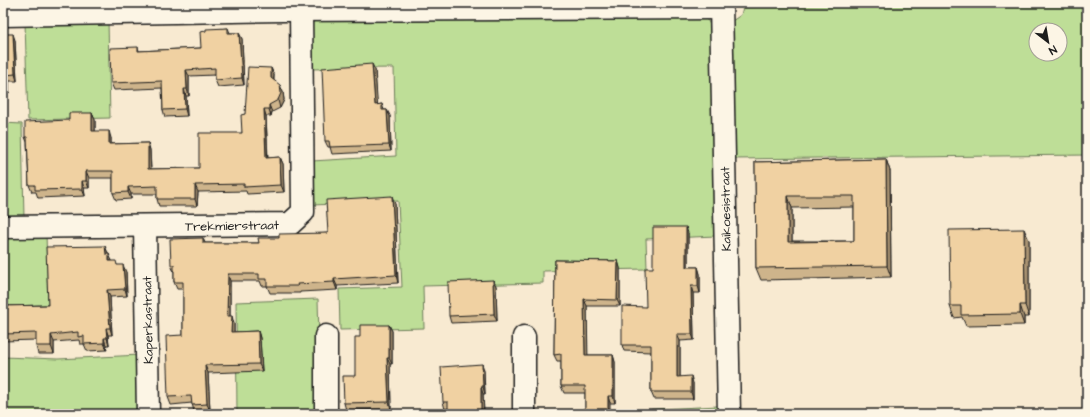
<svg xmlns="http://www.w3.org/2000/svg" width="1090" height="417" viewBox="0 0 1090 417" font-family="'Architects Daughter',sans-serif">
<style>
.green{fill:#bede97;stroke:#6d7d5a;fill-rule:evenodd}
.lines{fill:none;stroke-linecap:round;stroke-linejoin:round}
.minor-casing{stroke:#1c1c1c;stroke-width:25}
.minor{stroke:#fcf5e5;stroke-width:22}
.wall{fill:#ceb48b;stroke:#1c1c1c;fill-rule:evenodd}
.shaded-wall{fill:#a89271;stroke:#1c1c1c}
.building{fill:#f0d1a2;stroke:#1c1c1c;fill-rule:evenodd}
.labels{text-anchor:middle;stroke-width:3;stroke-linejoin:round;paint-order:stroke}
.street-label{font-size:13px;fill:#1c1c1c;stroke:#fcf5e5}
</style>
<rect width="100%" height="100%" fill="#f8ead1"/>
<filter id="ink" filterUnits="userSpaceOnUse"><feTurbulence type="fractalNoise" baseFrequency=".025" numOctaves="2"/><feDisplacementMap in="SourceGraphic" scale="8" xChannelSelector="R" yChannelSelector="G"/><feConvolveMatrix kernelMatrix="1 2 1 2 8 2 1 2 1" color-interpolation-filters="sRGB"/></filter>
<g filter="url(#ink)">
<g class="green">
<path d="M864,3H1087V155L733,159L732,21L741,15L743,7ZM1036,30H1060V54H1036Z"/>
<path d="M701,16L708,21L711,27L716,236L646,239L647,269L543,271V283L423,286L424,328L340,330L339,289L402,287L398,201L313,205L312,161L396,156L394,68L309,69L311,22L317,19Z"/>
<path d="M108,20L110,118L28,120L25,23Z"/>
<path d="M3,123L22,124L24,219H3Z"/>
<path d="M46,233L48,308L5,310L3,234Z"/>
<path d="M318,299L321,414H237L236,302Z"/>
<path d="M141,355L142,414H3V357L58,359Z"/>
<path d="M718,406V414H621V411Z"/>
</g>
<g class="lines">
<g class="minor-casing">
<g id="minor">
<path d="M721,3L729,414"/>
<path d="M3,15L283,10L721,8"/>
<path d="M145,226L148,414"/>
<path d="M3,227L290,224L303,212L301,10"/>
<path d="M326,336V414"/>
<path d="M524,414V337"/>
</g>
</g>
<use href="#minor" class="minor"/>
</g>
<g class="wall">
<path d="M228,28L230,33H239L242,39L244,85L218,87L215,80V75L189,76V96H186L187,116L165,117L163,110L162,88L114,90L111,83L138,47L139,51L201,48L206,31Z"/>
<path d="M3,34L15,40L17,81H9V93H3Z"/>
<path d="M271,68L274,75V80L283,92L284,100L280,108L272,112L271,116H266L268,158L280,157L283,164L284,192L247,194L246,191L198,192L197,206H159L157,199V194H131V199L116,200L113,193V178H89V188H84L85,196L38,198L36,192H32L29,185L27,142L25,137L69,120L92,113L95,120V131L111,138V144L148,143L150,150L151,169L199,168L242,133L245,114Z"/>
<path d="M375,70L377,105L382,104L384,110H387L390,116L391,151L332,154L330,147H328L325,141Z"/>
<path d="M886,159L890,171L891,277L761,280L756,268L755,162ZM854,207V241H792V208Z"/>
<path d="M395,204L398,283L337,286V290L300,292V293H270L267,286H262L260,281H230V316L234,324V332L258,331L260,338L262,371L208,373L210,411L194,412L192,403L171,405L168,397L183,335V289H177L174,282V272L171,265L203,238L205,243H259L279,238L328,233Z"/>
<path d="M688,233V267H698L700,274V293H693L694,340L680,341V377L693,383V399H654L651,392V352L624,351L622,345L646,307Z"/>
<path d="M1029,240V317H1024V325L966,326L962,317L954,318L950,306Z"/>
<path d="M105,246L108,254L112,261L126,272L127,296L110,297L112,335H108L109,345H106L107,350L87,351L84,344H80L79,340L54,342V354H38L36,346V340L3,341V306L48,305Z"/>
<path d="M555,260L618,261L620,268V306H587V355H613L615,362V403H610L585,412V393H564L561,386V361H557L554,355Z"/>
<path d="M493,280L496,286L497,321L451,323L449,316Z"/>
<path d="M389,325L392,331V364H390L391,409L346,410L344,403L355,376L360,337Z"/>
<path d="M482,364L484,371L485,394H483L484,414H448V409H445L443,402Z"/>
</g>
<g class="shaded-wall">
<path d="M239,33L242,39L244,85L242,78Z"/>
<path d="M13,34L15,40L17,81L15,74Z"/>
<path d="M372,64L375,70L378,111L375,105Z"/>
<path d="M271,68L274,75L273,85L271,78Z"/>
<path d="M186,70L189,76V96L187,89Z"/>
<path d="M6,75L9,81V93L7,86Z"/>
<path d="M280,85L283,92L284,100L280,108L278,100Z"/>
<path d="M184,89L186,96L187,116L185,109Z"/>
<path d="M269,105L272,112L271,116L269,109Z"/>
<path d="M264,109L266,116L268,165L266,158Z"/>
<path d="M387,110L390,116L391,151L389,145Z"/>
<path d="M92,113L95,120V138L92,131Z"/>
<path d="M109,131L111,138V151L109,144Z"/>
<path d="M148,143L150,150L151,176L148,169Z"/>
<path d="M280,157L283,164L284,192L281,185Z"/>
<path d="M886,159L890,171L891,277L887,266Z"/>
<path d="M86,171L89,178V188L86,181Z"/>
<path d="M82,181L84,188L85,196L82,189Z"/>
<path d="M195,185L198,192L197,206L195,199Z"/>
<path d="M128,187L131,194V199L128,192Z"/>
<path d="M392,196L395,204L398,283L396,275Z"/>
<path d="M788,196L792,208V253L788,242Z"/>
<path d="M686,227L688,233V274L686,267Z"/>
<path d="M1024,229L1029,240V317L1025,305Z"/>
<path d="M105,246L108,253V261L106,254Z"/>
<path d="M109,254L112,261H109Z"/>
<path d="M618,261L620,268V306L617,300Z"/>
<path d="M123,265L126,272L127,296L125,289Z"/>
<path d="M698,267L700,274V293L698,286Z"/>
<path d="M228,274L230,281V324L227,316Z"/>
<path d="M334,279L337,286V290L334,282Z"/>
<path d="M493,280L496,286L497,321L494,314Z"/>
<path d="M691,286L693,293L694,340L692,334Z"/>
<path d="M107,290L110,297L112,335L110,328Z"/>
<path d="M584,299L587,306L588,362L585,355Z"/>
<path d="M1020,305L1024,317V325L1020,314Z"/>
<path d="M232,316L234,324V340L231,332Z"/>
<path d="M389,325L392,331V364L389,358Z"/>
<path d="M106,328L108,335L109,345L107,338Z"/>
<path d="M258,331L260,338L262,371L259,364Z"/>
<path d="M677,334L680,341V383L677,377Z"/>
<path d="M51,335L54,342V354L51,346Z"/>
<path d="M104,338L106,345L107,350L104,343Z"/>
<path d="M613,355L615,362V403L613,396Z"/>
<path d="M387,358L390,364L391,409L389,402Z"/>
<path d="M482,364L484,371L485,394L483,387Z"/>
<path d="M205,365L208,373L210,411L207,404Z"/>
<path d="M691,376L693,383V399L691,392Z"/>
<path d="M481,387L483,394L484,414H481Z"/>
<path d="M608,396L610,403V414H608Z"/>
</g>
<g class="building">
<path d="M228,28V33H239L242,78L215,80V68L186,70L187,89H184L185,109L163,110L162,81L111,83L110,48L138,47V51L201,48L200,32L206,31V29Z"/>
<path d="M3,34H13L15,74L6,75L7,86L3,87Z"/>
<path d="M372,64L375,105L382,104V110H387L389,145L330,147L329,141H325L322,68Z"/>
<path d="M248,67L271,68V78L280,85L281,93L278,100L269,105V109H264L266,158L280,157L281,185L244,187V184L195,185V199H157V186L128,187V192L113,193V171H86V181H82V189L35,190V185H29L27,137H25V122L69,120V113H92V131H109V144L148,143V169L199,168V133H242L241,115L245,114Z"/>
<path d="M886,159L887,266L756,268L755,162ZM788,196H854V241L788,242Z"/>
<path d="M392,196L396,275L334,279V282L297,284L298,286H267V279H259V274H228L227,316H232L231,332L258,331L259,364L205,365L207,404L192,405L191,396L168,397L166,336L183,335V282H174V265H171L170,239L203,238V243H259L258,238H279V234L328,233L326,200Z"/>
<path d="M653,227H686V267H698V286H691L692,334H677V377L691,376V392H651V345H622V306L646,307L645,268H653Z"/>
<path d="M1024,229L1025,305H1020V314L961,315V306H950L949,230Z"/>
<path d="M105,246L106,254H109V261H116L117,265H123L125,289L107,290L110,328H106L107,338H104V343L84,344V336L78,337V332L51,335V346H36V333L3,334V306L48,305L46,247Z"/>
<path d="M555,260L618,261L617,300L584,299L585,355H613V396H608V414H558V413L585,412V386H561V354L554,355Z"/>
<path d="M493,280L494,314L449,316L448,282Z"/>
<path d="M360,325H389V358H387L389,402L344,403L343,376H355V337H360Z"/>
<path d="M482,364L483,387H481V414H448V402H443L441,367Z"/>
</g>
</g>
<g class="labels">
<g class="street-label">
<text transform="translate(725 209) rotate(-91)" y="5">Kaikoesistraat</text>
<text transform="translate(232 225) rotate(-1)" y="5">Trekmierstraat</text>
<text transform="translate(147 320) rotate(-91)" y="5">Kaperkastraat</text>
</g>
</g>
<rect width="1090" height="417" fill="none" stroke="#fcf5e5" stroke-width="16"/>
<rect x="8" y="8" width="1074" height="401" fill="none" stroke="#1c1c1c" stroke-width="1.5" filter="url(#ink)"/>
<g transform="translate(1048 42) rotate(149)"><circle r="19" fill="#fcf5e5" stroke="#a29e95"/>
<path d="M0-3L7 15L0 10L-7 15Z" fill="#1c1c1c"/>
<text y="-6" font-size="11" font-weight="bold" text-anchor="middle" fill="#1c1c1c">N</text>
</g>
</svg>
